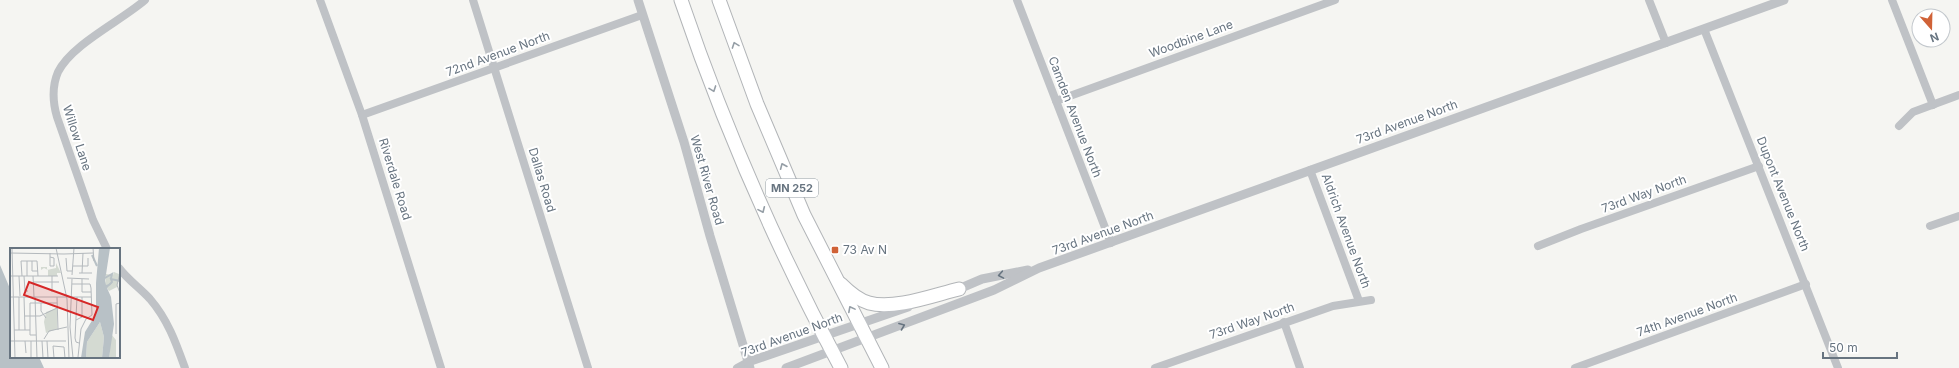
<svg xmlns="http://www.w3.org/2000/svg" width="1959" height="368" viewBox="0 0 1959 368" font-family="Inter,sans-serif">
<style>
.water{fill:#b8c1c6}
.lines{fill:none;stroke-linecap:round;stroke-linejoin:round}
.trunk-casing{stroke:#b2b5b8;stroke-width:15}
.minor{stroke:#bfc2c6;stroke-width:8}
.tertiary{stroke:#bfc2c6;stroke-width:9}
.trunk{stroke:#fff;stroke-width:13}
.oneway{stroke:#959ea6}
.oneway2{stroke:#677480}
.poi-dot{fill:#d06237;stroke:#fff;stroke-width:1.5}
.labels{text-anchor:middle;stroke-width:4;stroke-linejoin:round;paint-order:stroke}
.shield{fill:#fff;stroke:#959ea6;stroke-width:1}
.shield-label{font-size:11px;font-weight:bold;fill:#677480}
.street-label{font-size:12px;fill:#677480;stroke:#fff}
.poi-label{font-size:12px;fill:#677480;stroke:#fff;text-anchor:start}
.inset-river{fill:none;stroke:#b8c1c6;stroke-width:2}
.inset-road{fill:none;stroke:#b4b9bd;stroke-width:1}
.view{fill:#d62828;fill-opacity:0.15;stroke:#d62828;stroke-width:2}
.inset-edge{fill:none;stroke:#677480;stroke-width:2}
</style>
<rect width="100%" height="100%" fill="#f5f5f2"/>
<path class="water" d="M0,265L11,291V357H39L44,368H0Z"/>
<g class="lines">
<g class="trunk-casing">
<g id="trunk">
<path d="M681,0C724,127 777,249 841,368"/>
<path d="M719,0L757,104L804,215L882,368"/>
<path d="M841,284C849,292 858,300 869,303C894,310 934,295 959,289"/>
</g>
</g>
<g class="minor">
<path d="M320,0L362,115L441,368"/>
<path d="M473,0L588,368"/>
<path d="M1017,0L1111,243"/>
<path d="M1649,0L1666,43"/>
<path d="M1892,0L1933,105"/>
<path d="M1704,29L1838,368"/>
<path d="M1056,101L1335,0"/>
<path d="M362,115L642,15"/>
<path d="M1899,126L1913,112L1959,95"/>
<path d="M1310,170L1359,301"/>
<path d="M1930,226L1959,216"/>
<path d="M1538,246L1581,229L1759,166"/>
<path d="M107,249L93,220L57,117C53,103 52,86 58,72C72,44 121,21 145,0"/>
<path d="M119,268C128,280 140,288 150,299C168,320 176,343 185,368"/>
<path d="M1284,322L1300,368"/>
<path d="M737,368L748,362"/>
<path d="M1155,368L1333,306L1371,300"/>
<path d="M1575,368L1806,284"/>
</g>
<g class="tertiary">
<path d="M638,0L684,142L710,236L750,368"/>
<path d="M954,291L982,279L1028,270"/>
<path d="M748,362L908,307"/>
<path d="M786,368L994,290L1039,268L1784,0"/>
</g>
<use href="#trunk" class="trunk"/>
</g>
<defs><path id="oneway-chevron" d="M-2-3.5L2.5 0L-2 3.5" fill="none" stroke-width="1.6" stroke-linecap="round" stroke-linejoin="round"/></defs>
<g class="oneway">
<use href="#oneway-chevron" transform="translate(735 45) rotate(-110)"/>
<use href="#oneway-chevron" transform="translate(713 89) rotate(70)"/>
<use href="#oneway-chevron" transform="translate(783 166) rotate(-113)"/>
<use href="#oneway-chevron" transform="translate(762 210) rotate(66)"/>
<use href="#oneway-chevron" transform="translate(851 309) rotate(-118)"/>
</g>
<g class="oneway2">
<use href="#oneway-chevron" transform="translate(1001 275) rotate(170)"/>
<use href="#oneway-chevron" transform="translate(902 326) rotate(-21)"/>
</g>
<rect class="poi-dot" x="831" y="246" width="8" height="8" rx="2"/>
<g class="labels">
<rect class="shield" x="766" y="179" width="52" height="18" rx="3"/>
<g class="shield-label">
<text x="792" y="192">MN 252</text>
</g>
<g class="street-label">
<text transform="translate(1191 39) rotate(-20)" y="4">Woodbine Lane</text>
<text transform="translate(498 54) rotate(-20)" y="4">72nd Avenue North</text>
<text transform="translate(1075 117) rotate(69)" y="4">Camden Avenue North</text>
<text transform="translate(1407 122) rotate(-20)" y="4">73rd Avenue North</text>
<text transform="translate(77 138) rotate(72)" y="4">Willow Lane</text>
<text transform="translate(395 179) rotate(73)" y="4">Riverdale Road</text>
<text transform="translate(542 180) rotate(73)" y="4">Dallas Road</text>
<text transform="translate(707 180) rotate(74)" y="4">West River Road</text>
<text transform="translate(1644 194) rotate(-20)" y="4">73rd Way North</text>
<text transform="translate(1783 194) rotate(68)" y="4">Dupont Avenue North</text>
<text transform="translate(1346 231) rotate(70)" y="4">Aldrich Avenue North</text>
<text transform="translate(1103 233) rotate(-20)" y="4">73rd Avenue North</text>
<text transform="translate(1687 315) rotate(-20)" y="4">74th Avenue North</text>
<text transform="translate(1252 321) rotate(-19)" y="4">73rd Way North</text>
<text transform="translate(792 335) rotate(-20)" y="4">73rd Avenue North</text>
</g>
<g class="poi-label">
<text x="843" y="254">73 Av N</text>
</g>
</g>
<g transform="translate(10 248)">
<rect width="110" height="110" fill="#f5f5f2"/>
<path d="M46,15L51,25H47V28H38V22L34,20L31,22V19H37V22L46,20ZM104,24L109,26L110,34L108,32L107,39L99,43L95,37L96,26L103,27ZM47,60V81L36,85L34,74L36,64ZM90,74L94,89L92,110H76L77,94ZM101,86L106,92V110H99Z" fill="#d4dad2"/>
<path d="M89,0H100L95,33L96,37L102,35L97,40L101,49L104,76L99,110H92L94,89L90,74L77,94L76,110H71L75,84L86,66V35Z" fill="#b8c1c6"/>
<path class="inset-river" d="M82,7L87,18M93,31L102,26L101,30M99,37L102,34L101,31L110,33"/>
<path class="inset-road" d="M2,0L5,110M46,0L57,51L59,110M83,0L84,13M0,5L54,6M40,5V18H44V10L40,9M54,6L83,5M56,10L57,23H62M17,13V28M22,13V23H28M63,18H78V10M69,25H82M72,25L73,5M110,25L107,37L110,45M62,27L64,0M0,28H48M9,28L10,48M12,28L11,13H27L28,28M14,28L15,43H18M23,28L24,49M57,30L79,31M62,31L60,79L63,110M72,31V44H81M23,34H49M62,36H80L81,40L82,67L76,71L71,81L68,109M42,44V28M0,49H81M9,49V82M14,49L15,82M25,49L27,110M47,49L48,82M67,49L65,90L66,94L69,95M31,55V63L36,70M15,68H30L47,60M66,72L72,69V49M4,82H20M106,86V56L110,55M26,87H20V55H47M34,91L39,83L57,79M0,93H56M15,93L16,105M21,93V110M32,93L33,110M37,93L38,110M44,110L43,98L54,99L55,110"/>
<path class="view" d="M19,34L88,59L83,72L14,47Z"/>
<rect width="110" height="110" class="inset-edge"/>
</g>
<g transform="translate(1931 28) rotate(160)"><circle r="19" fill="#ffffff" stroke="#c2c7cc"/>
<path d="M0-3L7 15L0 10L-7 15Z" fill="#d06237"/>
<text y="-6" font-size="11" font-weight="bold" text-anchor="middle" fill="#677480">N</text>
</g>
<path d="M1823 352v6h74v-6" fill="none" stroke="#677480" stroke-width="2"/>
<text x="1829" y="352" font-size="12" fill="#677480" stroke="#ffffff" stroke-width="3" paint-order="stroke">50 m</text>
</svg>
